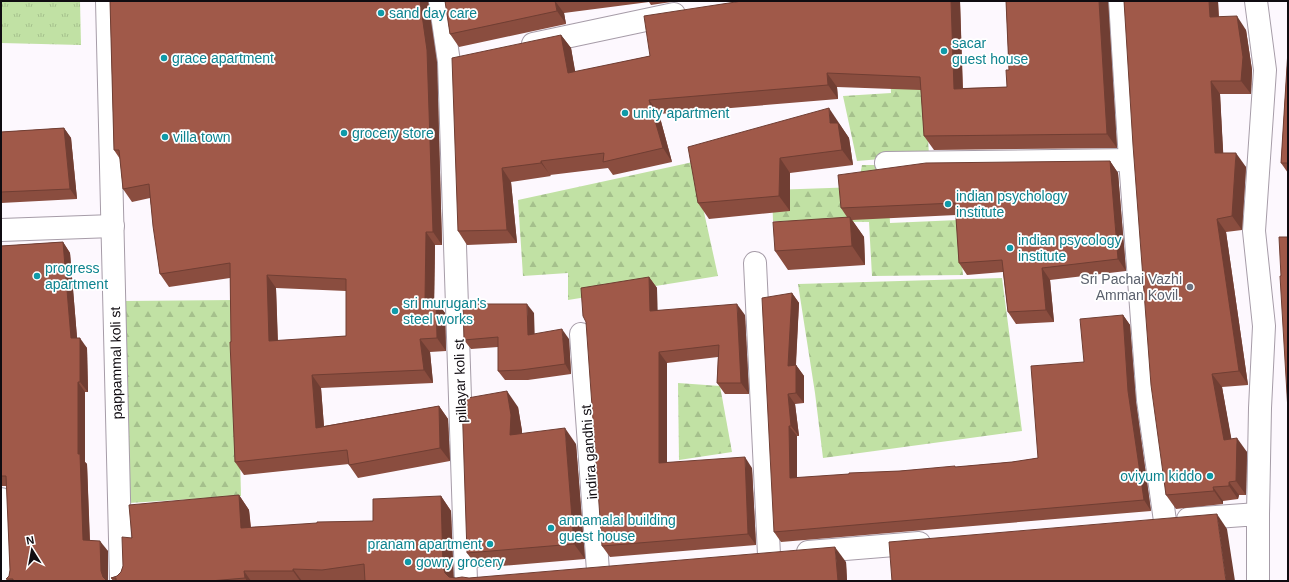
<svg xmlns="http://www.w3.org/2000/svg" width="1289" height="582" viewBox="0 0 1289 582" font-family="Helvetica,sans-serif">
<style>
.grass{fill:url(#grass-tufts)}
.forest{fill:url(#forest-firs)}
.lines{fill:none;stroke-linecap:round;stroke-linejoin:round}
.minor-casing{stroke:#a69ca8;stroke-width:24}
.tertiary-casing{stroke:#a69ca8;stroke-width:24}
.minor{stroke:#fff;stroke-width:22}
.tertiary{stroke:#fff;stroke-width:22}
.wall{fill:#8a4d3f;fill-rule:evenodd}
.shaded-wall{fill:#703e33}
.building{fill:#a05949;stroke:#703e33;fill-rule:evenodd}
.culture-dot{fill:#0f9aa8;stroke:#fff;stroke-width:1.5}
.worship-dot{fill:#6b7280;stroke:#fff;stroke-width:1.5}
.labels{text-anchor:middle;stroke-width:3.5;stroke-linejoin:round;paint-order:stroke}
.culture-label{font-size:14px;fill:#0d838f;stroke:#fff;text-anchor:start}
.worship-label{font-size:14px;fill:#5b616d;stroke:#fff;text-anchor:end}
.street-label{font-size:14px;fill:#100c11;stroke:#fff}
</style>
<defs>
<pattern id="grass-tufts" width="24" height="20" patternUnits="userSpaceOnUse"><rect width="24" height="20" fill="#c1e1a4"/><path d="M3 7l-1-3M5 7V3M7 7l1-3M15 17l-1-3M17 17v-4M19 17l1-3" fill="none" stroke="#a5c08c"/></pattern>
<pattern id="forest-firs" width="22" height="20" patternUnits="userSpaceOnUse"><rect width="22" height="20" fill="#c1e1a4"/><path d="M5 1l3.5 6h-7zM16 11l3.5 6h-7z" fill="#a5c08c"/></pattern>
</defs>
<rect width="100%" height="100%" fill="#fdf8fe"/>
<path class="grass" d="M1,1H80L81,45L1,43Z"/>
<g class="forest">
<path d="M887,1H919L929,155L857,161L843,96L891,93Z"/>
<path d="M693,162L718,276L568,300V273L523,276L518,200Z"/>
<path d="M862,165H879L888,172L890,223L958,220L963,275L872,276L869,222L773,221L772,190L858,187Z"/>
<path d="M1002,278L1022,431L823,458L815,393L798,284Z"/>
<path d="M236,300L241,496L129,503L122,301Z"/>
<path d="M678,383L720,386L732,452L679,460Z"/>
</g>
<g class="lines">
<g class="minor-casing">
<g id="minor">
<path d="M107,1L121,581"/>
<path d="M440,1L449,62L466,581"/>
<path d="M1120,1L1130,160L1148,400L1165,521"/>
<path d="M1256,1L1265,70L1254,231L1264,326L1260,408L1258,514"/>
<path d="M533,44L674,14"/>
<path d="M886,163L1130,160"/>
<path d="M1,230L113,226"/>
<path d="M755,263L769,555"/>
<path d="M581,334L598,571"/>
<path d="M1,499L5,581"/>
</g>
</g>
<g class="tertiary-casing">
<g id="tertiary">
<path d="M1188,519L1258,514V581"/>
<path d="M808,552L919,543"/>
</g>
</g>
<use href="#minor" class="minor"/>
<use href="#tertiary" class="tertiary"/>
</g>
<g class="wall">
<path d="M110,1H428L437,63L442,245H435L434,300L445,313L446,351L430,352L433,383L321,388L324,426L439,406L448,419L450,461L358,478L349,465V464L244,475L235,462L230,278L169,287L160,274L150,198L132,202L123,189L120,159L114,150ZM276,288L346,291V336L278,341Z"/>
<path d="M445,1H678L651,5L649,2L564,13L566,24L459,47L450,34Z"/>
<path d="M742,1H960L963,88L1007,87L1009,70L1006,1H1108L1117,148L934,150L924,136L921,90L837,87L838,99L659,114L672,162L613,175L608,168L550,175L551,176L511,182L517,243L467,245L458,231L561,35L571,48L575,72L650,56Z"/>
<path d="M1124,1H1218L1219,17L1246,30L1252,70L1251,94H1220L1223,153L1246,167L1242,230L1226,232L1248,385L1222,387L1231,439L1247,452L1246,495H1239L1238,499L1223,501V504L1176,509L1166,495Z"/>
<path d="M1288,50V173L1281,163Z"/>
<path d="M840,124V125L849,138L853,165L790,173V211L709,219L698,203Z"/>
<path d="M64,128L71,138L77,199L1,203V132Z"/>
<path d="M1110,161L1118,173L1126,271L1050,280L1054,322L1016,324L1008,312L1003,272L967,275L959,263L956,215L852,220L864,237L865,265L788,270L775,251L847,217L841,208Z"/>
<path d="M63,242L70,253L77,338L87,348L88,392H85V462L87,464L90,540L108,551V581H8L6,579L9,576L10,570L7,486H1V246Z"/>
<path d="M649,277L657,288V310L745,315L749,394H725L717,383L718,357L667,363V462L752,468L756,545L610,557L602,546Z"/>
<path d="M792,293L799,303L796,365L804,376V403L795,404L799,436H797V478L956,467L1012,462L1038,458L1084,362L1123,315L1130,325L1136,402L1151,511L781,542L774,532Z"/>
<path d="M534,313V334L569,339L571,374L528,380H505L498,371V347L471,349L464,340Z"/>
<path d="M518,407L522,431V434L576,444L585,559L478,568L467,553Z"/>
<path d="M239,495L249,510L251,527L373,521L441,496L451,511L453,578H469L846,562L847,581H113L111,578L117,576L121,572L132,538Z"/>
</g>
<g class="shaded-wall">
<path d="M420,1H428L437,63L442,245L433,232Z"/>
<path d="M555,1L564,13L566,24L557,11Z"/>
<path d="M951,1H960L963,102L954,89Z"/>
<path d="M1099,1H1108L1117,148L1107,134Z"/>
<path d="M1209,1H1218L1219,31L1210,17Z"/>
<path d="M1237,16L1246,30L1252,70L1251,94L1241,81Z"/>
<path d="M561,35L571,48L578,87L568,73Z"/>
<path d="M827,73L837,87L838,99L828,85Z"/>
<path d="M1211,81L1220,94L1224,167L1215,153Z"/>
<path d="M649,100L659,114L672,162L663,148Z"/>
<path d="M829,108L849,138L853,165L842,150L830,123Z"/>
<path d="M64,128L71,138L77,199L70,189Z"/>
<path d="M1236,153L1246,167L1242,230L1232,216Z"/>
<path d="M780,158L790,173V211L779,196Z"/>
<path d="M541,161L550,175L551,176L541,163Z"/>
<path d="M1110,161L1118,173L1126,271L1118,259Z"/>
<path d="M502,168L511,182L517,243L507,230Z"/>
<path d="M850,217L864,237L865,265L852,246Z"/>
<path d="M1217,219L1226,232L1248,385L1239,371Z"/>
<path d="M426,232L435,245L434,313L425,300Z"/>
<path d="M63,242L70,253L78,349L71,338Z"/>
<path d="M1042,268L1050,280L1054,322L1046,310Z"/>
<path d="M267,275L276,288L278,355L269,341Z"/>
<path d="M649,277L657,288L658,322L650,311Z"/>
<path d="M792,293L799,303L795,377L788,366Z"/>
<path d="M436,300L445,313L446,351L437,338Z"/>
<path d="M527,304L534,313L535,344L528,335Z"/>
<path d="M737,304L745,315L749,394L741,383Z"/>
<path d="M1123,315L1130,325L1136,402L1151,511L1144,500L1128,391Z"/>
<path d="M562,329L569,339L571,374L565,364Z"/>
<path d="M80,338L87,348L88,392L80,382Z"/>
<path d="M420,339L430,352L433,383L424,370Z"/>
<path d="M659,352L667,363V474L659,463Z"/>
<path d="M796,365L804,376V403L796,393Z"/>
<path d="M1212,374L1222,387L1234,453L1224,440Z"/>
<path d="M312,375L321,388L325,441L316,428Z"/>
<path d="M78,382L85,392V462L87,464L90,550L83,540L78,454Z"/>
<path d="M507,391L518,407L522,431L521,451L510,435Z"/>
<path d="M788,394L795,404L799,436L791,426Z"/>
<path d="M439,406L448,419L450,461L440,448Z"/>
<path d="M789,426L797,436V489L790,478Z"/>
<path d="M565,428L576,444L585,559L574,544Z"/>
<path d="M1237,438L1247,452L1246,495L1236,481Z"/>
<path d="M745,457L752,468L756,545L748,534Z"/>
<path d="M1229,482L1239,495L1238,499L1229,486Z"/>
<path d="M1213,487L1223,501V504L1214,491Z"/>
<path d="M239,495L249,510L252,543L241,528Z"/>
<path d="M441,496L451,511L454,581L445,573L443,567Z"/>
<path d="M1217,514L1227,529L1235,581H1226Z"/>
<path d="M100,541L108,551V581H106L103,577L101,571Z"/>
<path d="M835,547L846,562L847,581H838Z"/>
<path d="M293,569L302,581H300L293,571Z"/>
<path d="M244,571L251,581H247L245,578Z"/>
</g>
<g class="building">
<path d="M110,1H420L427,50L433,232H426L425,300H436L437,338L420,339L424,370L312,375L316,428L439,406L440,448L349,465L347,450L235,462L230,342H231L230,263L160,274L153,226L149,184L123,189L119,150H114ZM267,275L346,279V336L269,341Z"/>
<path d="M445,1H555L557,11L450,34Z"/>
<path d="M742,1H951L954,89L1007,87L1006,70H1009L1006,1H1099L1107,134L924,136L920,77L827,73L828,85L649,100L663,148L603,162L604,153L541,161V163L502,168L507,230L458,231L452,58L561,35L568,73L650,56L644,16Z"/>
<path d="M1124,1H1209L1210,17L1237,16L1243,57L1241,81H1211L1215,153H1236L1232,216L1217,219L1239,371L1212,374L1224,440L1237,438L1236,481L1229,482V486L1213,487L1214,491L1166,495L1151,385L1133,145Z"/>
<path d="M1288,50V163H1281Z"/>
<path d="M829,108L830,123H838L842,150L780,158L779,196L698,203L688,147Z"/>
<path d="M64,128L70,189L1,192V132Z"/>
<path d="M1110,161L1118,259L1042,268L1046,310L1008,312L1002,260L959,263L955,203L841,208L838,175L926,163Z"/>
<path d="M850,217L852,246L775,251L773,222Z"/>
<path d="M1279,237H1288V411L1280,276H1281Z"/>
<path d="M63,242L71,338H80V382H78V454H80L83,540L100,541L101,571L103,577L107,581H13V579H6L9,576L10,570L6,476H1V246Z"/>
<path d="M649,277L650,311L737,304L741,383H717L719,345L659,352V463L745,457L748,534L602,546L586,322L583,316L581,288Z"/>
<path d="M792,293L788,366L796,365V393L788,394L791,426H789L790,478L849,474V473L900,471L955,466V467L1012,462L1038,458L1031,366L1084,362L1080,319L1123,315L1128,391L1144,500L774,532L762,298Z"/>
<path d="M463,304H527L528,335L562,329L565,364L521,370L498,371V337L464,340Z"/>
<path d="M507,391L511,415L510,435L565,428L574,544L467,553L462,399Z"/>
<path d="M239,495L241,528L317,523V522L373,521V499L441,496L443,567L445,573L449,577L456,578L462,577L469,578L835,547L838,581H365L364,564L322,570L293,569V571H244L245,578L210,581H116V578H111L117,576L121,572L123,566L122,537L132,538L129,505Z"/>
<path d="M1217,514L1226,581H892L889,542Z"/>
</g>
<g class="culture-dot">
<circle cx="381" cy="13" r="4"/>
<circle cx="944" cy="51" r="4"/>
<circle cx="164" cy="58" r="4"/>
<circle cx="625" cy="113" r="4"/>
<circle cx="344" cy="133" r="4"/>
<circle cx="165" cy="137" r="4"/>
<circle cx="948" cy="204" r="4"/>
<circle cx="1010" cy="248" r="4"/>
<circle cx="37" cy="276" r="4"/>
<circle cx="395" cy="311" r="4"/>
<circle cx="1210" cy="476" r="4"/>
<circle cx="551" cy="528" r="4"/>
<circle cx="490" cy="544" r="4"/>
<circle cx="408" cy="562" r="4"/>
</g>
<circle class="worship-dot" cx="1190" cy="287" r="4"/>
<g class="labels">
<g class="culture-label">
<text x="389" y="18">sand day care</text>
<text x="952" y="48">sacar<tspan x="952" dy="16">guest house</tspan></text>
<text x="172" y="63">grace apartment</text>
<text x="633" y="118">unity apartment</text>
<text x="352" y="138">grocery store</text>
<text x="173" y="142">villa town</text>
<text x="956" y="201">indian psychology<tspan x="956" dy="16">institute</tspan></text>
<text x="1018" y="245">indian psycology<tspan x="1018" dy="16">institute</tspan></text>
<text x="45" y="273">progress<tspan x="45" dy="16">apartment</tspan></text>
<text x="403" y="308">sri murugan's<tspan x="403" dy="16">steel works</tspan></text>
<text x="1202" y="481" text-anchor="end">oviyum kiddo</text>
<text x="559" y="525">annamalai building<tspan x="559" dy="16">guest house</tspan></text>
<text x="482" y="549" text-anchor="end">pranam apartment</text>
<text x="416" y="567">gowry grocery</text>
</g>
<g class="worship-label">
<text x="1182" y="284">Sri Pachai Vazhi<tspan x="1182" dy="16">Amman Kovil.</tspan></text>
</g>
<g class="street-label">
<text transform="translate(116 363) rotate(-91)" y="5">pappammal koli st</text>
<text transform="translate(460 381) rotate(-92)" y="5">pillayar koli st</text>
<text transform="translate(589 452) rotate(-94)" y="5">indira gandhi st</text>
</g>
</g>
<rect width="1289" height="582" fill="none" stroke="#100c11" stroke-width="4"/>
<g transform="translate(32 550) rotate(349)" stroke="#ffffff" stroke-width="3" paint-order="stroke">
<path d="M0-3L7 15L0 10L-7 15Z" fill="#100c11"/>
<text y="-6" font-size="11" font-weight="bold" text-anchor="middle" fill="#100c11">N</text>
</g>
</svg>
